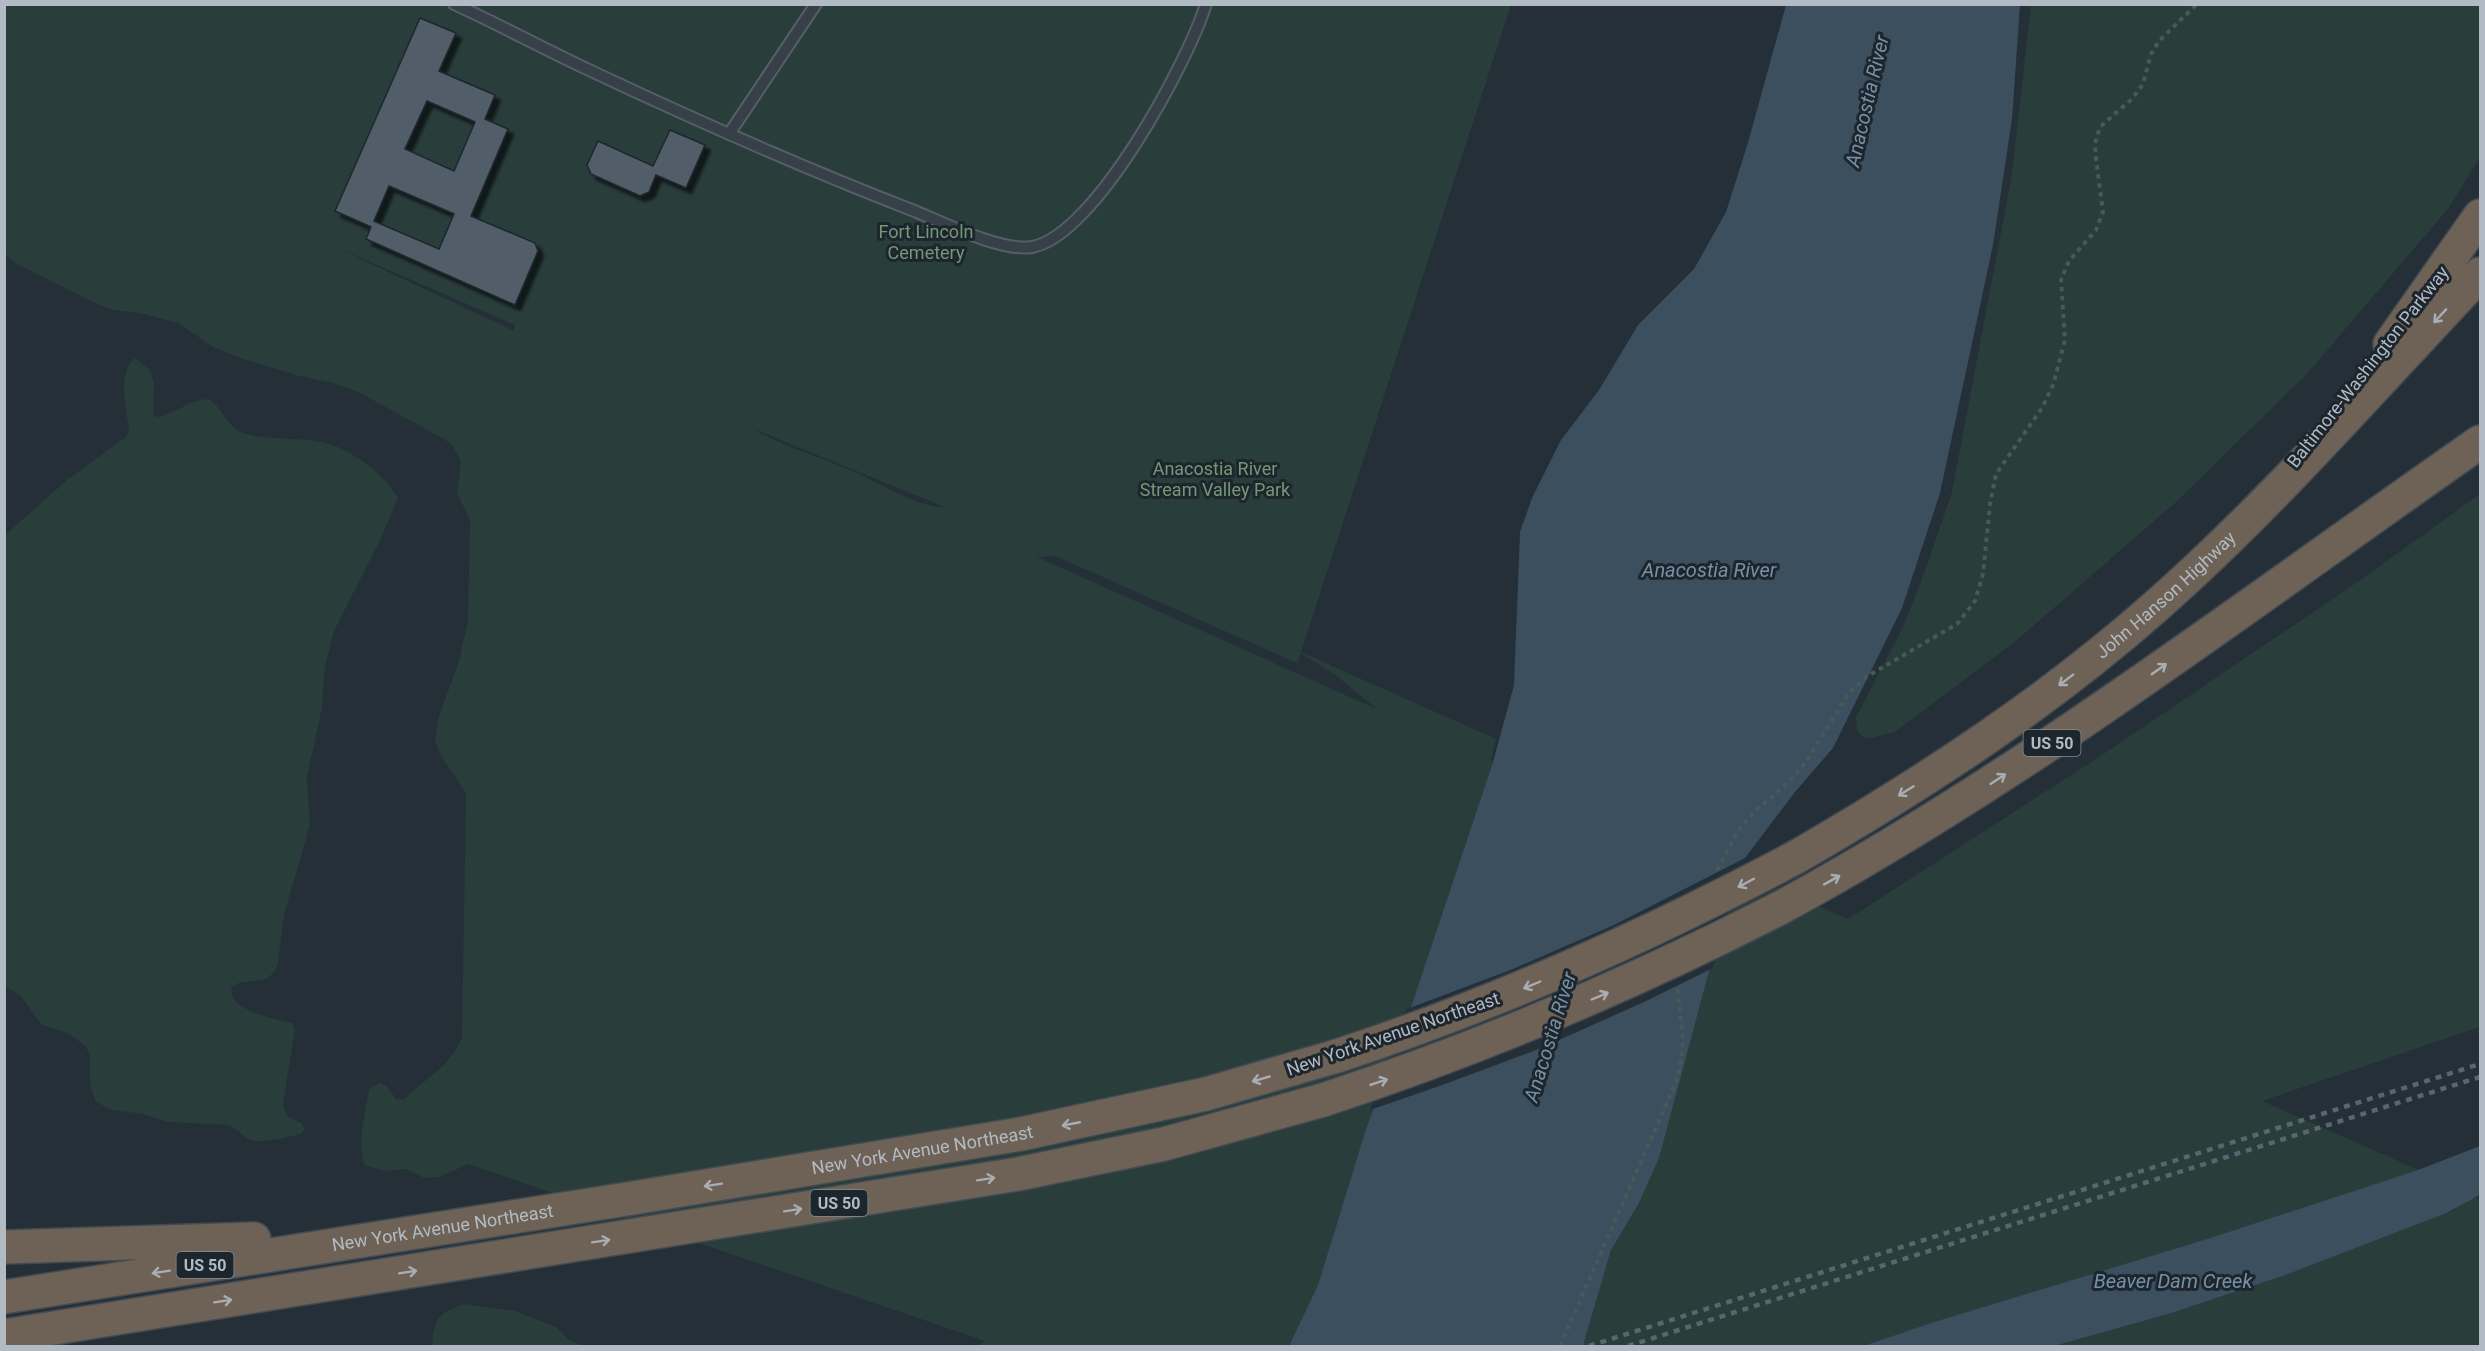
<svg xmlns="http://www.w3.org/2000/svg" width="2485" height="1351" viewBox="0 0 2485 1351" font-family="Roboto,sans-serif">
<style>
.green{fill:#293d3b;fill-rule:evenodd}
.water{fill:#3b4f5f}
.pier{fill:#242f38}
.building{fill:#515d68;stroke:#1f272f;stroke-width:1.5;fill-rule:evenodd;filter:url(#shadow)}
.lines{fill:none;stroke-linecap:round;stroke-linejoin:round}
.lane-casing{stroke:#555e66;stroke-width:14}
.highway-casing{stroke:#424b53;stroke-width:36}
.path{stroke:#475959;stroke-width:4;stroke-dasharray:4.5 4.5;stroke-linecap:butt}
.lane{stroke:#374048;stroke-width:10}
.highway{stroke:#6e6155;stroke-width:33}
.rail{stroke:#5a656f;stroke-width:4.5;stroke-dasharray:6 6;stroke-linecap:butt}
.highway-bridge-casing{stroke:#424b53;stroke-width:36;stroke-linecap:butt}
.highway-bridge{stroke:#6e6155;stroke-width:33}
.oneway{stroke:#a8aeb3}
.labels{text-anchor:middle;stroke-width:6;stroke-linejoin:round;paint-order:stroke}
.shield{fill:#1d252d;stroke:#858e97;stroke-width:1.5}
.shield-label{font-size:16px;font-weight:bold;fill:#b2bbc4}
.park-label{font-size:18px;fill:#739877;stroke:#1d252d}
.street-label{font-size:18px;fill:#b2bbc4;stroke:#1d252d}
.water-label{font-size:20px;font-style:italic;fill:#7690a5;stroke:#1d252d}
</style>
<defs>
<filter id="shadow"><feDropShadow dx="5.5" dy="5.5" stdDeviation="1.5" flood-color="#0009"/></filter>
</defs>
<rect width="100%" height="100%" fill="#242f38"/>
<g class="green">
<path d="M4,5H1511L1301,652L1496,739L1491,760L1493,762L1407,1019L1366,1129L1318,1285L1289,1346H977L985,1341L468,1164L440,1177L424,1178L405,1169L386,1171L365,1166C356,1144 366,1111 369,1089L379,1083L386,1085L396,1099L404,1100C424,1079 451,1066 462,1037L466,793L441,756L435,741L439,716L459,661L468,620L470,520L457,493L461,461L452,445L444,439L358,392L333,383L299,376L243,359L213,347L178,323L140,313L114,310L97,304L17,264L5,254ZM331,245L515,325L514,331ZM755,430H756L945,507C917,508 877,481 850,470C819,457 785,447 755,430ZM1055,556L1297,663L1301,653L1334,674L1377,709L1037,557Z"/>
<path d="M2031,5H2480V157L2448,209L2307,374L2175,503L2017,640L1895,732L1866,739L1857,731L1856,717L1903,627L1926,568L1952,492L2012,174Z"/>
<path d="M135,358L150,370L154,383L153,414L157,417C175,415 189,399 209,399C223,408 227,428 244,433C269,441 297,437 322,442C350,448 385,474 398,498L380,540L334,631L325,667L322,708L307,777L310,825L284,915L278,962L275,972L266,979L239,983L231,988C232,991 231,995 233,998C240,1011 277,1020 292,1023L295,1029L283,1105L287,1116L301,1123L305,1129L301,1134C289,1137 258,1145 248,1139C241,1134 237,1128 228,1125L168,1122L143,1114L113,1110L96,1102L90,1085V1055L85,1046L68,1033L42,1025L20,995L5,986V535L68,479L126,437L129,431C127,409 116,374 135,358Z"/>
<path d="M2480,494V1027L2262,1101L2419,1170L2207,1239L1934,1322L1863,1346H1583L1611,1250L1638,1205L1736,870L1848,919L2093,761L2356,583Z"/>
<path d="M2475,1197L2480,1199V1346H2054C2156,1317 2258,1286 2358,1247C2398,1232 2437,1217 2475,1197Z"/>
<path d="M464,1304L515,1311L556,1327L569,1340L585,1346H432C434,1318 438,1313 464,1304Z"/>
</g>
<g class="water">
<path d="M1786,5H2020L2012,119L1993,245L1940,493L1902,608L1833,748L1795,792L1736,870L1659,1158L1638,1205L1611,1250L1583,1346H1289L1318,1285L1366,1129L1407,1019L1493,762L1514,685L1520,532L1532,498L1561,440L1599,390L1638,325L1694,269L1726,212L1747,146Z"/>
<path d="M2480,1146V1195L2444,1214L2288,1274L2168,1314L2054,1346H1863L1934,1322L2207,1239L2418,1170Z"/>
</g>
<path class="pier" d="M1751,855L1739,871L1713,968L1644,1002L1541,1048L1445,1084L1370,1110L1407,1009L1513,969L1614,925Z"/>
<g class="building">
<path d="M420,18L456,33L439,71L495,95L485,119L508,129L471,216L535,243L538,251L515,305L366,239L371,227L335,211ZM427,101L475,122L454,171L405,149ZM389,186L454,214L439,249L374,221Z"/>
<path d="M670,130L705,145L686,188L656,175L649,192L640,196L591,174L587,165L598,141L653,166Z"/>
</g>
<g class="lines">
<g class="lane-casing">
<g id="lane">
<path d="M454,4C500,25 544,49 589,70C697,121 806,169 917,212C946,224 1002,252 1032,247C1095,236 1188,62 1206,4"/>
<path d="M729,134L816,4"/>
</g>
</g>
<g class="highway-casing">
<g id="highway">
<path d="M2390,344L2480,216"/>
<path id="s1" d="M1798,856C1924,783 2045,704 2154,608C2271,505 2374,386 2480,274"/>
<path d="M1780,908C2027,774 2250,602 2480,442"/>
<path d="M4,1247L254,1239"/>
<path id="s2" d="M4,1297L627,1199L1021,1134L1206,1094L1337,1056"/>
<path d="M4,1336L1018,1174L1164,1144L1323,1100"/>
</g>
</g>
<g class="path">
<path d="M1717,870L1740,828L1755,811L1788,783L1806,762L1849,693L1866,677L1957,624L1975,601L1983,574L1990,504L1996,474L2042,408L2053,385L2065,340L2061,280L2069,261L2096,230L2103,212L2096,159L2095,143L2100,127L2133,98L2143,84L2151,54L2159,41L2197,4"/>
<path d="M1560,1346L1676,1082L1682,1058L1683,1040L1677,986"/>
</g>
<use href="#lane" class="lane"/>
<use href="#highway" class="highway"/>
<g class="rail">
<path d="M1589,1346L2480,1064"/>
<path d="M1628,1346L2480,1077"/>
</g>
<g class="highway-bridge-casing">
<g id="highway-bridge">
<path d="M1337,1056C1499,1003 1648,936 1798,856"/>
<path d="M1323,1100C1481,1048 1632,984 1780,908"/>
</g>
</g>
<use href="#highway-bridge" class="highway-bridge"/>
</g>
<defs><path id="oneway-shaft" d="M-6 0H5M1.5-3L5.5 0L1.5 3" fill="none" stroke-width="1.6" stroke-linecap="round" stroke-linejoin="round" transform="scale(1.5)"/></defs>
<g class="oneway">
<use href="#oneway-shaft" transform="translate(2440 316) rotate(133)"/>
<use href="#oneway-shaft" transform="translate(2159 669) rotate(-35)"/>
<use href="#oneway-shaft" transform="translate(2066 680) rotate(143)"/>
<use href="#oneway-shaft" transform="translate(1998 779) rotate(-33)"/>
<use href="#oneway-shaft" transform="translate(1906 791) rotate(148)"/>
<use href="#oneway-shaft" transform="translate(1832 880) rotate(-29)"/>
<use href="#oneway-shaft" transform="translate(1746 883) rotate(152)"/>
<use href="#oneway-shaft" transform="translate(1532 985) rotate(157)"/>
<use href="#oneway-shaft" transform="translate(1600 996) rotate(-23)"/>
<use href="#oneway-shaft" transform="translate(1261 1079) rotate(164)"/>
<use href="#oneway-shaft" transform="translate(1379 1082) rotate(-19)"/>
<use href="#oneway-shaft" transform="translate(1071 1124) rotate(169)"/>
<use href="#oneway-shaft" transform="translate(986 1179) rotate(-9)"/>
<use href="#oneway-shaft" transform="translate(713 1185) rotate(171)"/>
<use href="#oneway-shaft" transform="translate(793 1210) rotate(-9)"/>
<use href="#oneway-shaft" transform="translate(601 1241) rotate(-9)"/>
<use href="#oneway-shaft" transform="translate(161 1272) rotate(171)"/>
<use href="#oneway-shaft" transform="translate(408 1272) rotate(-9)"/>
<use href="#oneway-shaft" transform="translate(223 1301) rotate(-9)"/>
</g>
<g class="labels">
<g class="shield">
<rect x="2023.5" y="730" width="57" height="26" rx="4.5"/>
<rect x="810.5" y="1190" width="57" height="26" rx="4.5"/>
<rect x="176.5" y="1252" width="57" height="26" rx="4.5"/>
</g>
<g class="shield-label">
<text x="2052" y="749">US 50</text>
<text x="839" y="1209">US 50</text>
<text x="205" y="1271">US 50</text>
</g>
<g class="park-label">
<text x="926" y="238">Fort Lincoln<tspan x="926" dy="21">Cemetery</tspan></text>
<text x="1215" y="475">Anacostia River<tspan x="1215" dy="21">Stream Valley Park</tspan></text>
</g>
<g class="street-label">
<text transform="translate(2368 367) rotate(-52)" y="6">Baltimore-Washington Parkway</text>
<text dy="6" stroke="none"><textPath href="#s1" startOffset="452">John Hanson Highway</textPath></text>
<text transform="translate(1393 1034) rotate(-19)" y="6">New York Avenue Northeast</text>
<text dy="6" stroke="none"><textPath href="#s2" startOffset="930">New York Avenue Northeast</textPath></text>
<text dy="6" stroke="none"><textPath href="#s2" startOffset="444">New York Avenue Northeast</textPath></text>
</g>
<g class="water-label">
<text transform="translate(1867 101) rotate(-77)" y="7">Anacostia River</text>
<text x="1709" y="577">Anacostia River</text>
<text transform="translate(1550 1037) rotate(-73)" y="7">Anacostia River</text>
<text x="2173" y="1288">Beaver Dam Creek</text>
</g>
</g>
<rect width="2485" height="1351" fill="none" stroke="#b2bbc4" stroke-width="12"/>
</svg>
